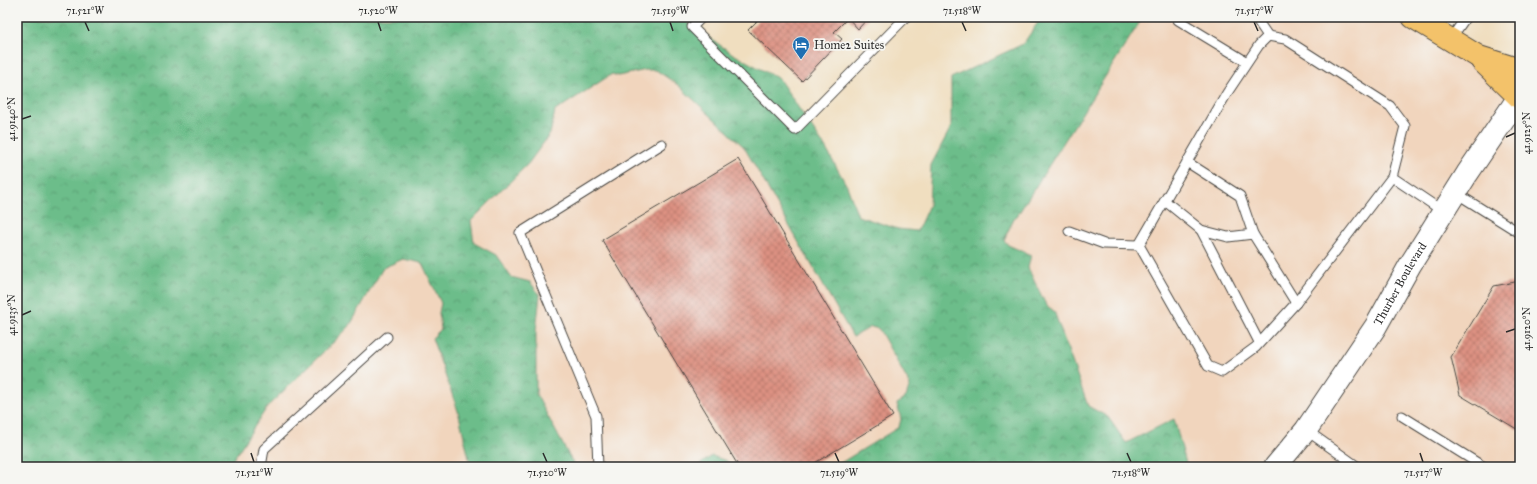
<svg xmlns="http://www.w3.org/2000/svg" width="1537" height="484" viewBox="0 0 1537 484" font-family="'IM FELL Great Primer',serif">
<style>
.built{fill:#f1d5bd}
.forest{fill:url(#forest-crowns);stroke:#4c745a}
.building{fill:url(#building-cross-hatch)}
.lines{fill:none;stroke-linecap:round;stroke-linejoin:round}
.service-casing{stroke:#494641;stroke-width:11}
.tertiary-casing{stroke:#494641;stroke-width:24}
.primary-casing{stroke:#494641;stroke-width:24}
.service{stroke:#fff;stroke-width:9}
.tertiary{stroke:#fff;stroke-width:22}
.primary{stroke:#f3c26a;stroke-width:22}
.ticks{fill:none;stroke:#2b2b2b;stroke-width:1.5}
.labels{text-anchor:middle;stroke-width:3.5;stroke-linejoin:round;paint-order:stroke}
.poi-label{font-size:12px;fill:#2b2b2b;stroke:#f6f6f2;text-anchor:start}
.street-label{font-size:12px;fill:#2b2b2b;stroke:#f6f6f2}
.neatline{fill:none;stroke:#2b2b2b;stroke-width:1.5}
.ticks-label{font-size:10px;text-anchor:middle;fill:#2b2b2b}
</style>
<defs>
<pattern id="forest-crowns" width="20" height="18" patternUnits="userSpaceOnUse"><rect width="20" height="18" fill="#6cbd8a"/><path d="M2 6a3 3 0 1 1 6 0M12 15a3 3 0 1 1 6 0" fill="none" stroke="#599a71"/></pattern>
<pattern id="building-cross-hatch" width="8" height="8" patternUnits="userSpaceOnUse"><rect width="8" height="8" fill="#dd9182"/><path d="M0 0l8 8M0 8l8-8" fill="none" stroke="#b3776b"/></pattern>
</defs>
<rect width="100%" height="100%" fill="#f6f6f2"/>
<filter id="ink" filterUnits="userSpaceOnUse"><feTurbulence type="fractalNoise" baseFrequency=".025" numOctaves="2"/><feDisplacementMap in="SourceGraphic" scale="8" xChannelSelector="R" yChannelSelector="G"/><feConvolveMatrix kernelMatrix="1 2 1 2 8 2 1 2 1" color-interpolation-filters="sRGB"/></filter>
<filter id="wash" filterUnits="userSpaceOnUse"><feTurbulence type="fractalNoise" baseFrequency=".012" numOctaves="4" result="noise"/><feDisplacementMap in="SourceGraphic" scale="16" xChannelSelector="R" yChannelSelector="G"/><feGaussianBlur stdDeviation="0.9" result="paint"/><feColorMatrix in="noise" values="0 0 0 0 0 0 0 0 0 0 0 0 0 0 0 0 0 1.4 0 .05"/><feComposite in="paint" operator="in"/></filter>
<g filter="url(#wash)">
<rect width="100%" height="100%" fill="#f0debf"/>
<g class="built">
<path d="M1143,17H1417L1520,86V467H1187L1174,419L1126,443L1108,417L1088,406L1054,311L1046,305L1028,268L1031,255L1008,245L1004,240L1014,218L1017,216Z"/>
<path d="M646,70H656L678,85L744,147L853,337L871,327L879,329L910,385L906,397L898,404L901,419L899,427L834,467H730L727,461L712,456L696,467H575L536,394V331L540,295L530,282L511,277L496,255L474,243L471,221L528,164L550,134L555,111L612,74L618,76Z"/>
<path d="M402,259L422,263L441,303L439,313L441,329L458,411L471,467H228L268,406L349,327L383,268Z"/>
</g>
<g class="forest">
<path d="M17,17H681L683,20L733,54L779,79L825,147L847,186L858,216L898,229L917,231L929,205L931,165L951,127V78L1023,44L1039,21L1038,17H1143L1017,216L1014,218L1004,240L1008,245L1031,255L1028,268L1046,305L1054,311L1088,406L1108,417L1126,443L1174,419L1187,467H834L899,427L901,419L897,404L906,397L910,385L879,329L871,327L853,337L744,147L678,85L656,70H646L618,76L612,74L555,111L550,134L528,164L471,221L474,243L496,255L511,277L530,282L540,295L536,331V394L575,467H471L458,411L432,338L441,329L439,313L441,303L422,263L403,259L383,268L349,327L268,406L228,467H17Z"/>
<path d="M712,456L727,461L730,467H696Z"/>
</g>
<g id="blocks">
<g class="building">
<path d="M761,17H869L858,29L848,18L834,32L842,39L802,81L748,30Z"/>
<path d="M738,159L893,416L808,467H739L602,240Z"/>
<path d="M1520,281V431L1460,395L1451,357L1494,286Z"/>
</g>
</g>
</g>
<g filter="url(#ink)">
<use href="#blocks" fill-opacity="0" stroke="#494641" stroke-width="1"/>
<g class="lines">
<g class="service-casing">
<g id="service">
<path d="M702,17L692,27L795,130L906,17"/>
<path d="M1178,17V20L1247,62"/>
<path d="M1255,17L1268,36"/>
<path d="M1450,40L1466,17"/>
<path d="M1187,162L1240,196L1253,234"/>
<path d="M1392,177L1296,303L1256,347L1222,372L1208,366L1139,245L1227,93L1259,45L1268,36L1285,39L1390,106L1405,126L1392,177L1444,212"/>
<path d="M1456,193L1520,233"/>
<path d="M1165,201L1201,230L1228,237L1253,234L1296,303"/>
<path d="M1201,230L1259,342"/>
<path d="M1069,231L1104,244L1139,245"/>
<path d="M1402,416L1484,467"/>
<path d="M1306,430L1358,467"/>
<path d="M261,467L264,449L387,337"/>
<path d="M598,467L596,416L520,233L662,144"/>
</g>
</g>
<g class="tertiary-casing">
<g id="tertiary">
<path id="s1" d="M1275,467L1306,430L1376,326L1410,265L1467,174L1519,97"/>
</g>
</g>
<g class="primary-casing">
<g id="primary">
<path d="M1413,17L1479,57L1520,70"/>
<path d="M1482,61L1520,98"/>
</g>
</g>
<use href="#service" class="service"/>
<use href="#tertiary" class="tertiary"/>
<use href="#primary" class="primary"/>
</g>
</g>
<path class="ticks" d="M85,22L89,31M378,22L381,31M670,22L673,31M962,22L966,31M1254,22L1258,31M22,119L31,116M1506,137L1515,133M22,315L31,311M1506,332L1515,329M251,453L254,462M543,453L547,462M835,453L839,462M1127,453L1131,462M1420,453L1423,462"/>
<defs>
<g id="hotel-pin" transform="scale(0.9)"><path d="M0 17L-7.5 6A9.5 9.5 0 1 1 7.5 6Z" fill="#1f6fb2" stroke="#f6f6f2"/><path d="M-6-4.5h1.5V1H6V5H4.5V3h-9V5H-6ZM-4 0a1.8 1.8 0 1 1 3.6 0ZM.5 0V-2.5h3Q6-2.5 6 0Z" fill="#fff"/></g>
</defs>
<g fill-rule="evenodd">
<use href="#hotel-pin" x="801" y="45"/>
</g>
<g class="labels">
<g class="poi-label">
<text x="814" y="49">Home2 Suites</text>
</g>
<g class="street-label">
<text dy="4" stroke="none"><textPath href="#s1" startOffset="222">Thurber Boulevard</textPath></text>
</g>
</g>
<rect width="1537" height="484" fill="none" stroke="#f6f6f2" stroke-width="44"/>
<rect x="22" y="22" width="1493" height="440" class="neatline"/>
<g class="ticks-label">
<text x="85" y="14">71.521°W</text>
<text x="378" y="14">71.520°W</text>
<text x="670" y="14">71.519°W</text>
<text x="962" y="14">71.518°W</text>
<text x="1254" y="14">71.517°W</text>
<text transform="translate(11 119) rotate(-90)" y="4">41.9140°N</text>
<text transform="translate(1526 133) rotate(-90)" y="4">41.9125°N</text>
<text transform="translate(11 315) rotate(-90)" y="4">41.9135°N</text>
<text transform="translate(1526 329) rotate(-90)" y="4">41.9120°N</text>
<text x="254" y="476">71.521°W</text>
<text x="547" y="476">71.520°W</text>
<text x="839" y="476">71.519°W</text>
<text x="1131" y="476">71.518°W</text>
<text x="1423" y="476">71.517°W</text>
</g>
</svg>
